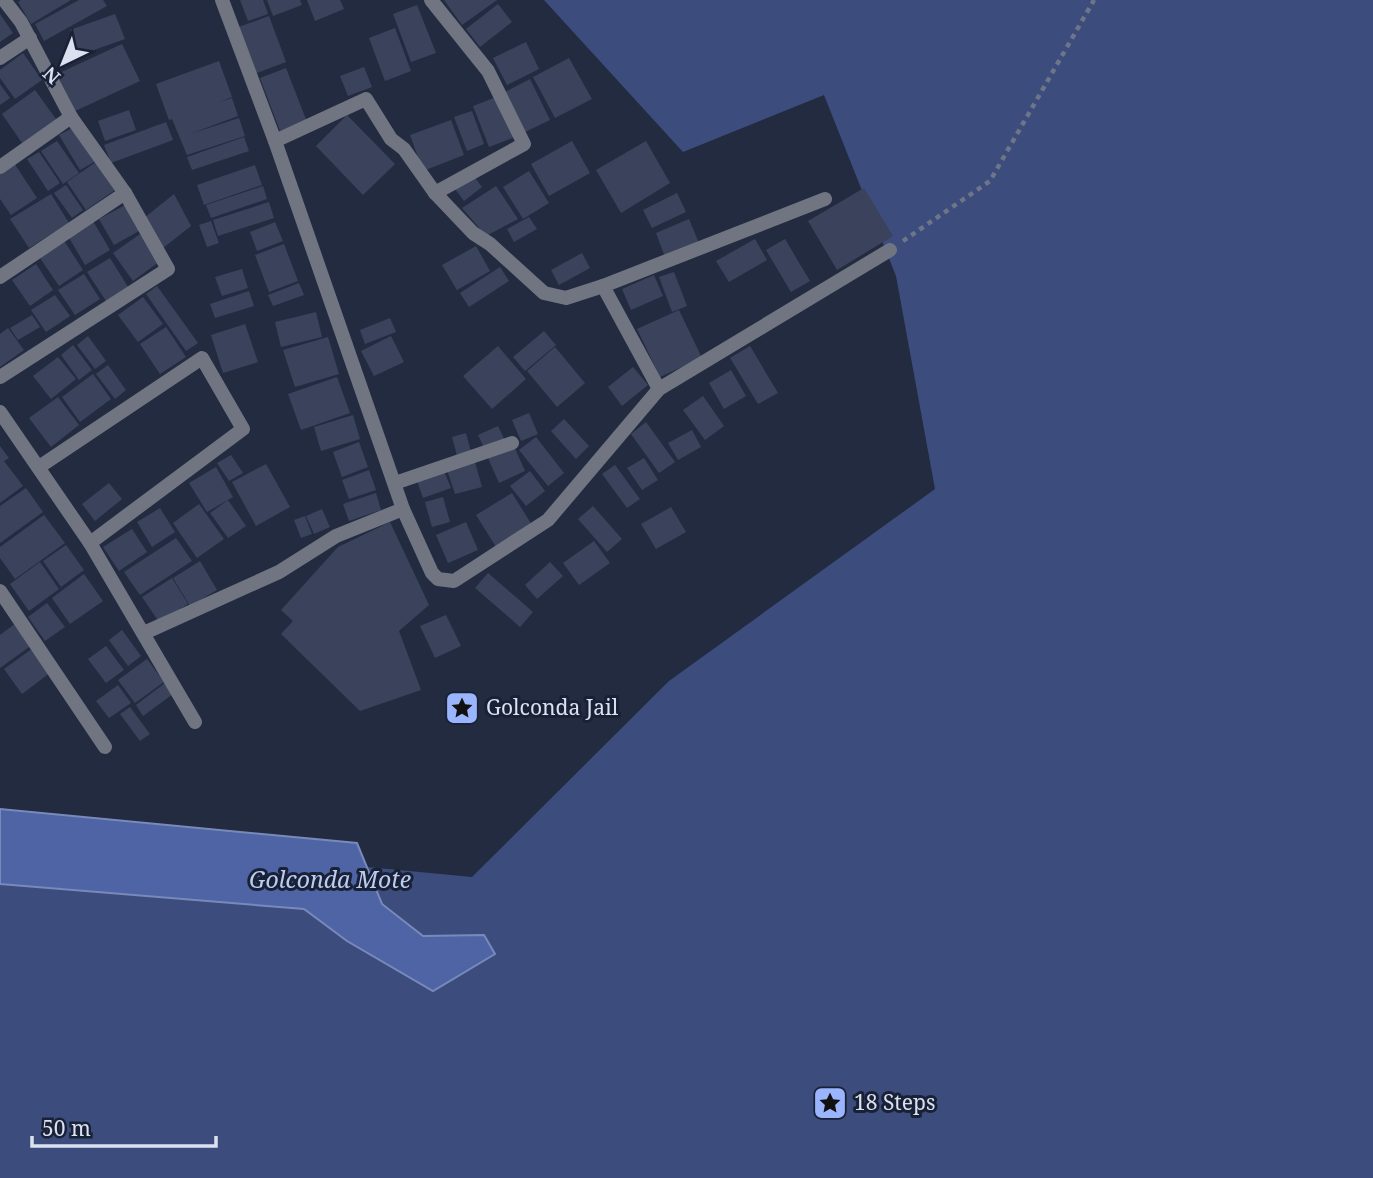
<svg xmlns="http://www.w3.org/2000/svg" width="1373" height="1178" viewBox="0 0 1373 1178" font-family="'Noto Serif',serif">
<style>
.green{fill:#3c4d7d}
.water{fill:#4e64a4;stroke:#788abb;stroke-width:2}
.building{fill:#3a435b}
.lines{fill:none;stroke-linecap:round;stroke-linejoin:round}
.path{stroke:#6e7588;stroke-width:4.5;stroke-dasharray:5 5;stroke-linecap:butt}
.street{stroke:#717581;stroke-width:14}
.labels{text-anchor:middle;stroke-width:6;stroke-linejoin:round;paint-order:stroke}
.poi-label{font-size:21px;fill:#dbe1f0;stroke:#192137;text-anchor:start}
.water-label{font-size:23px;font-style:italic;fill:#bccbf0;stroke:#192137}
</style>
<rect width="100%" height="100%" fill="#232b41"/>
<path class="green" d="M544,0H1373V1178H0V832L472,877L669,681L935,489L896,276L824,95L683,152Z"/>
<path class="water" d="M0,809L357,843L382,904L423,936L484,935L495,954L433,991L347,941L304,909L0,884Z"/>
<g class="building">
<path d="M21,0H71L31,24L18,2Z"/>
<path d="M79,0H103L107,6L44,41L35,24Z"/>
<path d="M240,0H263L268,14L248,21Z"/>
<path d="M267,0H300L302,5L273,16Z"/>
<path d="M307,0H340L344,9L315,21Z"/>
<path d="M444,0H497L462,25Z"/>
<path d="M498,4L512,22L480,47L466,29Z"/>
<path d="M417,5L436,53L411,62L393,14Z"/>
<path d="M0,14L13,33L0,42Z"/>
<path d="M115,14L125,39L80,55L70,30Z"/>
<path d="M269,16L286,62L254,74L236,28Z"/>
<path d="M395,28L411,71L385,81L369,38Z"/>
<path d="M526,42L539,69L507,85L493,58Z"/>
<path d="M122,44L140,81L73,112L55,75Z"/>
<path d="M23,53L42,80L15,99L0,78V70Z"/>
<path d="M569,58L592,99L555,118L533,77Z"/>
<path d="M219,61L232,97L220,102L232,98L238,116L190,134L239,118L245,136L187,155L172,119L169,120L156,84Z"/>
<path d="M364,67L372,87L348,96L340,76Z"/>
<path d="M286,68L307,122L280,131L260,78Z"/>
<path d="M530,79L550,120L525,132L505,92Z"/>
<path d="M0,84L10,98L0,105Z"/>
<path d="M35,90L56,119L22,143L2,114Z"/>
<path d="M499,96L515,137L489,147L473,106Z"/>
<path d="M129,110L136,130L105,141L98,121Z"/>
<path d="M472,111L484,144L467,151L454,117Z"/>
<path d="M347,115L395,164L363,195L316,146Z"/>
<path d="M451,120L464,155L423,171L410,135Z"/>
<path d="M166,122L173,140L111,163L104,145Z"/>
<path d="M76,126L96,161L80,170L59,135Z"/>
<path d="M244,137L249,151L192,170L187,157Z"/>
<path d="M57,141L79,173L63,184L41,151Z"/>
<path d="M572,141L590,173L549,196L531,164Z"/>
<path d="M646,141L670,183L621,213L596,170Z"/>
<path d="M39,152L60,183L48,191L27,159Z"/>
<path d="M96,162L115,190L86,210L67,182Z"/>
<path d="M14,163L37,198L11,215L0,199V172Z"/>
<path d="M255,165L262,185L204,205L197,185Z"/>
<path d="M529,171L549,203L523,219L503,187Z"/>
<path d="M473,175L482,187L464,201L455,189Z"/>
<path d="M66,185L83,210L72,218L54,193Z"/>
<path d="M263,186L267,199L211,218L206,205Z"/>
<path d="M496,186L518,219L486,236L462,208Z"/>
<path d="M864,188L893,236L837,270L808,221Z"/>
<path d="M677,193L686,212L652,228L643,210Z"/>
<path d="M51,194L69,223L29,248L10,219Z"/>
<path d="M174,194L191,226L163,248L144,218Z"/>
<path d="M269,202L274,218L218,236L213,220Z"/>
<path d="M127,204L141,230L114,245L99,219Z"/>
<path d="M529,217L537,229L514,242L507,229Z"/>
<path d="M689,219L699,243L665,257L656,233Z"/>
<path d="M93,221L110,250L85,265L68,236Z"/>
<path d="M211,221L219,243L207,247L199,225Z"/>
<path d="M275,222L283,241L257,251L250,232Z"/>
<path d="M140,234L160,261L133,281L113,253Z"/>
<path d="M63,239L83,270L59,286L38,255Z"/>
<path d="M755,239L767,260L729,282L716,261Z"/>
<path d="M785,239L810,281L791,292L766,250Z"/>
<path d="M284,244L298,281L269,292L255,255Z"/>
<path d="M476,246L490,271L457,290L442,265Z"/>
<path d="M582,253L590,268L559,285L551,270Z"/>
<path d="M110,258L128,287L106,301L87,272Z"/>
<path d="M36,264L53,290L30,306L12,280Z"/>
<path d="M500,267L509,281L469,307L460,293Z"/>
<path d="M242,269L248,288L222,296L215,277Z"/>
<path d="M674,272L687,306L672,312L659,277Z"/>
<path d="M84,274L100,299L75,315L58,290Z"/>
<path d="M654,275L663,296L631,310L622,289Z"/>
<path d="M299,283L304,295L273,306L268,295Z"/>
<path d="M157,286L198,343L186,351L146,294Z"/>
<path d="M249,291L254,306L215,318L210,304Z"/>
<path d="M55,295L70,316L46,332L31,310Z"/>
<path d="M143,297L163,324L138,342L118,315Z"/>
<path d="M679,310L702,358L660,377L637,329Z"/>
<path d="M316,312L322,337L281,347L275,322Z"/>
<path d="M32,315L40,327L18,340L10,328Z"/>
<path d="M390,318L396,332L365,344L360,330Z"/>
<path d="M245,324L258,362L223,373L211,335Z"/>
<path d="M166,327L186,357L160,374L140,344Z"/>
<path d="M8,328L24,350L0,367V334Z"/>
<path d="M544,331L556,345L525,371L513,357Z"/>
<path d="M88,336L106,361L95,369L77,345Z"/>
<path d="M391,336L404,362L374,376L361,351Z"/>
<path d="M328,337L339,374L295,387L283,350Z"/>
<path d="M73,345L92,370L79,380L61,355Z"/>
<path d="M498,346L526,379L492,409L463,376Z"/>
<path d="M750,346L778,393L758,404L730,358Z"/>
<path d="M555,347L585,383L557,407L527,371Z"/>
<path d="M58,357L76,379L51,399L33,376Z"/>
<path d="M108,365L126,390L115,399L96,374Z"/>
<path d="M633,367L648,385L622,406L608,387Z"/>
<path d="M731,370L746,396L724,409L709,383Z"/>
<path d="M93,374L111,399L80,422L62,397Z"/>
<path d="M337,377L350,413L301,430L288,394Z"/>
<path d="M703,396L724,426L705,440L683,410Z"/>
<path d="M58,397L79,425L51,447L29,418Z"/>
<path d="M529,413L538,434L521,441L512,420Z"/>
<path d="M353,415L360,439L321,451L314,427Z"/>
<path d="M564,419L589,446L576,459L551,431Z"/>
<path d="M646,422L675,462L659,473L631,434Z"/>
<path d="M498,426L506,443L486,452L478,435Z"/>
<path d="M692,430L701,447L678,460L668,443Z"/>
<path d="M466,433L471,452L457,456L452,437Z"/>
<path d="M536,437L564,473L548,486L519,450Z"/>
<path d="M359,442L368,467L342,477L333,452Z"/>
<path d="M0,446L9,458L4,461L23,486L0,503Z"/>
<path d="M514,446L525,471L499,483L488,458Z"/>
<path d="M231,455L243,473L229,481L217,463Z"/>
<path d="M644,458L658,480L642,490L627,468Z"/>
<path d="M475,462L482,487L455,494L447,470Z"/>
<path d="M266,464L290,507L256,526L232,482Z"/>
<path d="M615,465L640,499L627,508L602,474Z"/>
<path d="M216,467L233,497L207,512L189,483Z"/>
<path d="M369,470L376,490L349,499L342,480Z"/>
<path d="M444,471L451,488L423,498L417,481Z"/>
<path d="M530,471L545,491L526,506L510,486Z"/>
<path d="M109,483L122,499L95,521L82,504Z"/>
<path d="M26,488L43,512L0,543V506Z"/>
<path d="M376,493L381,510L349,521L343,504Z"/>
<path d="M512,493L532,525L496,547L476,515Z"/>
<path d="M443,497L450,522L432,527L425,502Z"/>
<path d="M228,500L246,526L228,538L210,513Z"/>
<path d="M199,504L224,539L197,558L173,523Z"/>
<path d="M593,506L622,539L607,552L578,519Z"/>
<path d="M671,507L686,532L656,549L641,524Z"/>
<path d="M160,508L175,532L152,547L137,522Z"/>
<path d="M322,509L330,527L314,534L306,516Z"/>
<path d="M44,515L65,543L15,579L0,558V547Z"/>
<path d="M305,516L312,534L301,538L294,520Z"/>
<path d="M390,522L429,605L399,631L421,690L360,711L281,634L293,621L281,610L338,547Z"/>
<path d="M466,522L478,550L448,563L436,535Z"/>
<path d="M132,529L147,552L119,571L103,547Z"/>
<path d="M176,538L192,561L140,595L124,572Z"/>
<path d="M594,541L610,563L579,585L563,563Z"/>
<path d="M66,545L84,570L61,587L43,561Z"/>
<path d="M200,561L217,590L190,606L173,578Z"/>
<path d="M40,562L59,589L29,611L10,584Z"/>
<path d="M550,562L563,576L537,599L525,585Z"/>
<path d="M488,573L533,612L520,627L475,588Z"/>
<path d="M84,574L103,601L70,624L52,598Z"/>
<path d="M172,578L188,604L159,622L142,597Z"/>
<path d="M47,603L65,627L45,641L28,617Z"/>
<path d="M446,615L461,646L435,658L420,626Z"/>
<path d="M16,623L32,645L0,668V635Z"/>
<path d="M122,630L141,656L128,666L109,640Z"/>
<path d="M106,646L124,670L106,683L88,659Z"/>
<path d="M33,648L51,672L22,694L4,669Z"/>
<path d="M147,659L164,682L135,703L118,680Z"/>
<path d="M165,683L173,694L143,716L136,705Z"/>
<path d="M118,685L131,703L109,718L96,701Z"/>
<path d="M130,707L150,734L140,741L120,714Z"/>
</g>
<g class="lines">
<path class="path" d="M903,241L990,181L1094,0"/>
<g class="street">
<path d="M222,0L275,141L403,509L432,573L438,579L454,581L548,520L659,389L890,250"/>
<path d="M431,0L488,71L524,144L435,193"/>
<path d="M0,58L30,38"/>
<path d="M275,141L366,99L391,139L404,149L435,193L473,233L490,244L544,293L566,298L603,286L825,199"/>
<path d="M0,167L71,117L21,22L4,0"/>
<path d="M0,277L125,193L71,117"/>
<path d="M603,286L659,389"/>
<path d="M0,377L168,269L125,193"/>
<path d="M0,412L90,543L195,722"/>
<path d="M39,467L202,358L243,429L90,543"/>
<path d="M395,483L512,443"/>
<path d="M0,591L105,747"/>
<path d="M144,633L279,572L336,536L403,509"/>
</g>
</g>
<defs>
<g id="sight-square" transform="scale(1.75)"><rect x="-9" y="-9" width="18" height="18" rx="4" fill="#9ab5fd" stroke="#192137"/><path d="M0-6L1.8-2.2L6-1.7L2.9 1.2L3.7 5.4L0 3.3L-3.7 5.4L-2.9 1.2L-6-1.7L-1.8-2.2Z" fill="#111"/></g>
</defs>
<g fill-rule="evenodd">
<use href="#sight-square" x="462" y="708"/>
<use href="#sight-square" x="830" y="1103"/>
</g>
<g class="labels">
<g class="poi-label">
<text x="486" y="715">Golconda Jail</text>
<text x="854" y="1110">18 Steps</text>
</g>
<g class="water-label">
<text x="330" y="888">Golconda Mote</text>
</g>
</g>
<g transform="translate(63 63) rotate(223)" stroke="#192137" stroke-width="5" paint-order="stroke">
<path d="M0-5L12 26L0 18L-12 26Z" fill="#dbe1f0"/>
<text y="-10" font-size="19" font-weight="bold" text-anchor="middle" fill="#dbe1f0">N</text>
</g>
<path d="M32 1136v10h184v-10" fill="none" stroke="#dbe1f0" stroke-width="3.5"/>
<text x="42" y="1136" font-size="21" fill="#dbe1f0" stroke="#192137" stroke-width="5" paint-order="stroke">50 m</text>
</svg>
